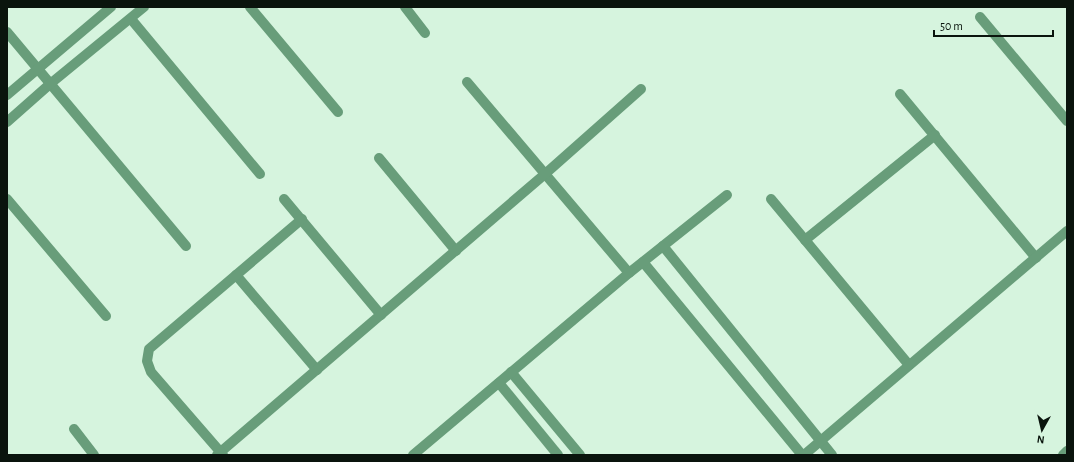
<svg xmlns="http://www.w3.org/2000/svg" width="1074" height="462" viewBox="0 0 1074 462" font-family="'Alegreya Sans',sans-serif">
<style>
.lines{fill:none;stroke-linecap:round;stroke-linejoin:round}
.street{stroke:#689d7a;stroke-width:10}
</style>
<rect width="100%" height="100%" fill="#d6f4de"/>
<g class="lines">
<g class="street">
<path d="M250,7L338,112"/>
<path d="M405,7L425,33"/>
<path d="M980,17L1067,121"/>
<path d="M131,19L260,174"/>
<path d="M7,32L186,246"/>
<path d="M467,82L629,273"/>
<path d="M900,94L1036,258"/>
<path d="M7,95L111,7"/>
<path d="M7,122L50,84L144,7"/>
<path d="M379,158L456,251"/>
<path d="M7,199L106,316"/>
<path d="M284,199L381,315"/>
<path d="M771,199L909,365"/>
<path d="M805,240L935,135"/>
<path d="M663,246L832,455"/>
<path d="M643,262L802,455"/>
<path d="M236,275L317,370"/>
<path d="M511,372L580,455"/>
<path d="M499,383L558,455"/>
<path d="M74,429L94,455"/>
<path d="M217,455L545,174L641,89"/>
<path d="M223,455L151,372L147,361L149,349L302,219"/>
<path d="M413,455L629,273L727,195"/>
<path d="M804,455L1067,231"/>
<path d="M1063,455L1067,451"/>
</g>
</g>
<rect width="1074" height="462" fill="none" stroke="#0a140d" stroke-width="16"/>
<g transform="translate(1042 430) rotate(188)" stroke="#d6f4de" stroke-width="3" paint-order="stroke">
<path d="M0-3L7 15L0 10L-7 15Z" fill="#0a140d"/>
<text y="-6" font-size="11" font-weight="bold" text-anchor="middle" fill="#0a140d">N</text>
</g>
<path d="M934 30v6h119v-6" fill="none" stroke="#0a140d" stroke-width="2"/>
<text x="940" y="30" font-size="12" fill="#0a140d" stroke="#d6f4de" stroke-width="3" paint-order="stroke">50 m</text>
</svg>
